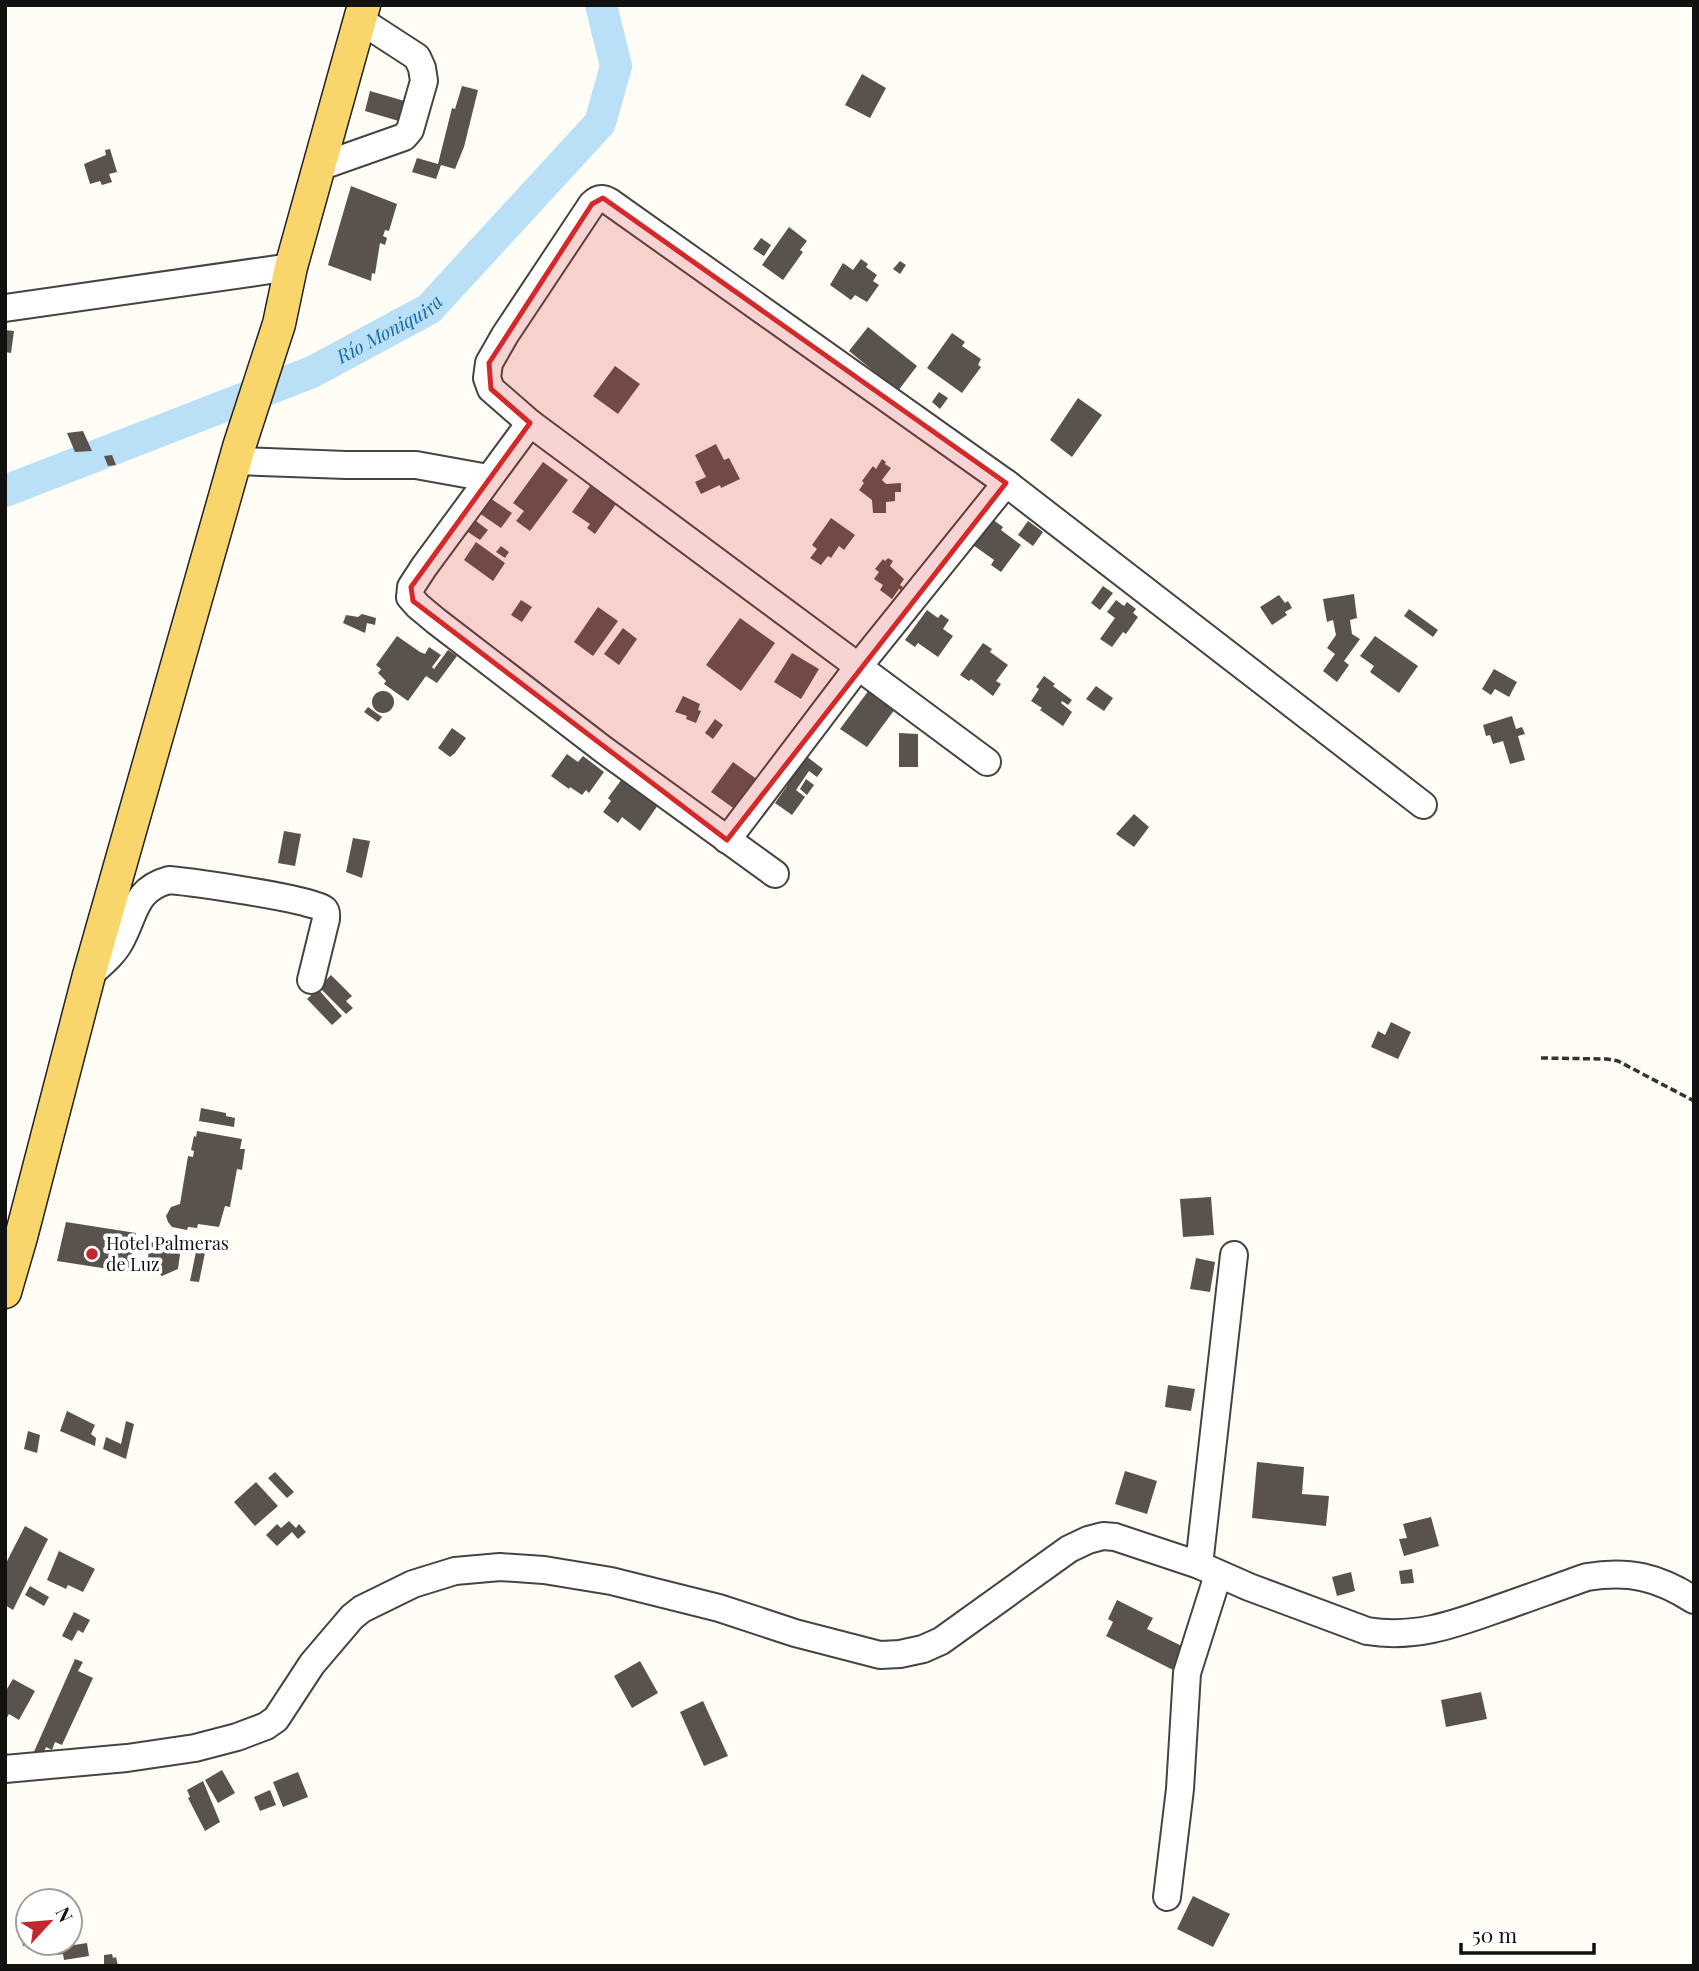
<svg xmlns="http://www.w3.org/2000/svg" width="1699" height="1971" viewBox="0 0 1699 1971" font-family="'Playfair Display',serif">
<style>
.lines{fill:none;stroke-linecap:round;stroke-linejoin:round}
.river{stroke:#b9e0f7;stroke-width:32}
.building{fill:#5a524d}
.minor-casing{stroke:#444;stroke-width:30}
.major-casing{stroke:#222;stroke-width:35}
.path{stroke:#333;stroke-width:3.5;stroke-dasharray:7 3.5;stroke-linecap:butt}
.minor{stroke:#fff;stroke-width:26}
.major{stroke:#f9d66b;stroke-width:32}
.marked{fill:#d62828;fill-opacity:0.2;stroke:#d62828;stroke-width:5;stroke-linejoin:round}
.poi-dot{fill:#c4262e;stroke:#fff;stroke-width:2.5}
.labels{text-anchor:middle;stroke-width:7;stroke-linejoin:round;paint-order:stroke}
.poi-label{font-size:18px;fill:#111;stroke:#fff;text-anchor:start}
.water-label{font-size:19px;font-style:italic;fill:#1768a6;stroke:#fff}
</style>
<rect width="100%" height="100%" fill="#fffdf5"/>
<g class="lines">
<path class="river" id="s1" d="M5,491L312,372L429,309L600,123L616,66L601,5"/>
</g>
<g class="building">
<path d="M862,74L886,88L870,118L845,105Z"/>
<path d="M462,86L478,90L464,147L455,169L441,165L436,179L412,172L417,158L438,164L452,108L455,109Z"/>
<path d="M370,91L408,102L402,122L365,111Z"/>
<path d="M110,149L117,172L109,174L112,182L102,185L100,181L90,184L84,164L106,155L105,150Z"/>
<path d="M351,186L397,204L389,231L385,230L383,236L387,238L385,245L380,243L375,274L372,273L371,281L328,265Z"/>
<path d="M789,227L807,241L800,250L803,252L783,280L762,265Z"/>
<path d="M761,238L771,245L764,256L753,249Z"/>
<path d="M861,259L868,264L866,267L877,275L873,281L879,285L867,302L855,295L851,300L830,285L843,263L853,270Z"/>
<path d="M900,261L906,265L900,274L893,269Z"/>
<path d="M868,327L917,366L898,391L849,351Z"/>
<path d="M5,330L14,331L11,353L5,352Z"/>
<path d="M952,333L965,342L962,346L981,359L978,365L981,367L962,393L927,368Z"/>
<path d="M615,366L640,384L618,414L593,396Z"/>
<path d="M939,392L948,398L940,409L932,402Z"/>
<path d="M1078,398L1102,415L1072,457L1050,440Z"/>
<path d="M83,431L92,451L75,452L67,433Z"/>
<path d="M716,444L724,460L729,458L740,479L721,488L720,485L701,494L695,482L706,477L695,455Z"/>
<path d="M112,455L116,465L108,466L104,456Z"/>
<path d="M882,459L886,462L885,464L891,468L882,480L886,484L901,483V492H895V501L886,502V513H873L872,500L859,490L864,483L862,481L873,466L876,469Z"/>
<path d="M543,462L568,480L530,531L516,521L524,511L513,503Z"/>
<path d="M590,486L616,504L595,534L587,528L590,524L572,512Z"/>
<path d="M490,498L512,513L501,528L479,513Z"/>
<path d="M831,518L855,535L844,550L839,546L831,558L828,556L821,565L810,558L817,549L812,545Z"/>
<path d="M992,519L1003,527L1001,530L1021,545L1001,572L991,565L994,560L973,545Z"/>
<path d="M476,521L488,530L480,540L468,532Z"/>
<path d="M1028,521L1043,532L1033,546L1018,535Z"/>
<path d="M476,542L505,563L493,581L464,560Z"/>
<path d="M501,546L509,552L505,558L496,552Z"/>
<path d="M888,558L893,561L890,566L904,579L900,585L903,587L901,590L899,589L892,599L880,590L883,585L874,579L879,572L875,569L883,559L885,561Z"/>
<path d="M1103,586L1113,593L1100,610L1091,603Z"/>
<path d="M1354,594L1357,618L1350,620L1352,634L1360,639L1344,661L1349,665L1337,682L1323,671L1335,654L1327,648L1336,635L1333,620L1327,622L1323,599Z"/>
<path d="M1279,595L1285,603L1288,601L1292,608L1285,612L1287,615L1272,625L1260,607Z"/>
<path d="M521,600L532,607L522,622L511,615Z"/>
<path d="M1116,600L1124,606L1127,602L1136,609L1133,613L1138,617L1126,634L1123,632L1112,647L1100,639L1115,618L1107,612Z"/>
<path d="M598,607L618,621L593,656L574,642Z"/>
<path d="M1409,609L1438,630L1433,637L1404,616Z"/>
<path d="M927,610L938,618L941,614L949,620L943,629L953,636L938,657L918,643L915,647L905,640Z"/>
<path d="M362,614L376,618L375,625L367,623L365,633L343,623L346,615L358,617Z"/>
<path d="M740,618L775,643L741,691L706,665Z"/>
<path d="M623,628L637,639L619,665L604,654Z"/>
<path d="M397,636L420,652L425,654L429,647L441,655L432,667L434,669L448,650L457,656L437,683L426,676L408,701L384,684L386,681L378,673L381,669L376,665Z"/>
<path d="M1375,636L1418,666L1399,693L1370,672L1374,666L1360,656Z"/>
<path d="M983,643L992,649L990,652L1008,665L996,681L1001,684L993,696L971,679L969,681L960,675Z"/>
<path d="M792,653L819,669L801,699L774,682Z"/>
<path d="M1494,669L1517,682L1509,697L1495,689L1491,695L1482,689Z"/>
<path d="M1044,676L1055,684L1053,686L1072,700L1068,705L1062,701L1061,703L1072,712L1063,726L1040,710L1042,708L1031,701L1039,689L1036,687Z"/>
<path d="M872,686L898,705L867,747L840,729Z"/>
<path d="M1096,686L1113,698L1104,711L1086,699Z"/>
<circle cx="383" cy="702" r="11"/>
<path d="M683,696L700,704L698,710L701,711L696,723L686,719L687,716L675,712Z"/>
<path d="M368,707L382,717L378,722L364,712Z"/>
<path d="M1512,716L1516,729L1522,727L1525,734L1518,736L1525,760L1510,764L1503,741L1493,744L1490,735L1486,736L1483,725Z"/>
<path d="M715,719L723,725L713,739L705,733Z"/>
<path d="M452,728L466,738L455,753L450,757L438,748Z"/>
<path d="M899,733L918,734V767H899Z"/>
<path d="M567,754L578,762L583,756L604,772L589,793L586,790L582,795L570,787L569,789L551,776Z"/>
<path d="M806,756L823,769L817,777L809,771L796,790L805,797L792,815L775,803L787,786L785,785Z"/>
<path d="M733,762L758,780L736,810L711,792Z"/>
<path d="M622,779L658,805L640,831L622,817L618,823L603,812L611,801L608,798Z"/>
<path d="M806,779L814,785L807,795L800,789Z"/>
<path d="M1134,814L1149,827L1134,847L1116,834Z"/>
<path d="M284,831L301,834L295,866L278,863Z"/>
<path d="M353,838L370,841L362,878L346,872Z"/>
<path d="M331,975L352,996L346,1001L353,1008L346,1014L319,987Z"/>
<path d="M318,989L342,1016L332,1025L307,999Z"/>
<path d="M1391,1022L1411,1032L1398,1059L1371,1047L1378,1031L1385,1035Z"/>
<path d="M201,1108L226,1113V1116L235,1118L234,1127L199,1121Z"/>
<path d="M197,1131L242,1139L240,1149H245L242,1170L237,1169L230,1207L225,1206L219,1227L198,1224L197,1228L188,1227L187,1230L172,1227L168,1222L166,1216L171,1207L180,1204L188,1156L193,1157L194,1151L191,1150L194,1136L196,1137Z"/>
<path d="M1211,1197L1214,1235L1183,1237L1180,1199Z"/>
<path d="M66,1222L136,1233L128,1272L57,1261Z"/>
<path d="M150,1242L181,1247L178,1269L162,1276L147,1265Z"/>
<path d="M198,1242L207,1243L199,1282L190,1281Z"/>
<path d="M1196,1258L1215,1262L1210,1292L1190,1289Z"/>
<path d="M1168,1385L1195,1389L1191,1411L1165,1407Z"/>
<path d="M67,1411L95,1425L91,1434L96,1438L95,1446L60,1431Z"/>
<path d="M126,1421L134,1424L126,1459L103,1449L106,1437L121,1444Z"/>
<path d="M28,1431L40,1435L37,1453L24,1449Z"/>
<path d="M1257,1462L1304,1467L1302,1494L1329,1496L1326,1526L1252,1518Z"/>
<path d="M1125,1471L1157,1481L1147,1514L1115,1504Z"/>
<path d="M275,1472L294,1492L287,1498L268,1478Z"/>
<path d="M256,1482L278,1506L255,1526L234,1502Z"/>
<path d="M1431,1517L1439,1546L1404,1556L1399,1539L1407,1538L1403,1524Z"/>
<path d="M289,1521L296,1528L299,1524L306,1532L298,1539L292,1532L277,1546L266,1535L277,1524L281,1528Z"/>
<path d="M25,1526L48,1539L13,1610L5,1605V1565Z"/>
<path d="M59,1551L95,1569L83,1592L68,1585L66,1589L47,1580Z"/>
<path d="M1412,1569L1414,1583L1401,1584L1399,1571Z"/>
<path d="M1351,1572L1355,1591L1337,1596L1332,1577Z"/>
<path d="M30,1586L49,1597L44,1606L25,1595Z"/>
<path d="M1117,1600L1153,1618L1147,1629L1188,1649L1177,1672L1106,1636L1113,1622L1108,1619Z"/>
<path d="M74,1612L90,1620L83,1633L78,1630L72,1641L62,1636Z"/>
<path d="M75,1659L83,1662L78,1671L93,1678L62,1745L55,1742L52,1750L46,1747L42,1758L33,1754Z"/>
<path d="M640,1661L658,1693L632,1708L614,1676Z"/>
<path d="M13,1679L35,1691L19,1720L9,1714L5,1721V1692Z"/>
<path d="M1481,1692L1487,1719L1446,1727L1441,1700Z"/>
<path d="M703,1701L728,1756L704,1766L680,1712Z"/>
<path d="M222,1770L235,1793L218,1803L205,1780Z"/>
<path d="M298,1772L308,1797L283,1807L273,1782Z"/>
<path d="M203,1781L220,1822L205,1831L188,1798L190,1797L187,1790Z"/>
<path d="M270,1790L276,1805L260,1811L254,1797Z"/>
<path d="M1193,1896L1230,1914L1213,1947L1177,1929Z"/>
<path d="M79,1923L81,1933L71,1936L74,1945L87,1943L89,1956L64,1960L63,1954L58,1955L56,1947L41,1951L39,1944L70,1943V1925Z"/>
<path d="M21,1932H28V1943L34,1944L23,1946Z"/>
<path d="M112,1954L113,1958L116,1957L118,1966H104V1955Z"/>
</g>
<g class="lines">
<g class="minor-casing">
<g id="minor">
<path d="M319,167L404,137L410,130L424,81L422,68L417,57L360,20"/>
<path d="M5,308L291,267"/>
<path d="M530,423L424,567L411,587L410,597L418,606L436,621L604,750L775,874"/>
<path d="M237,461L346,465H416L488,478"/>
<path d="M987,762L530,423L491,389L487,378L489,363L505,335L592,204C598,198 602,197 610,202L1006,483L1423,805"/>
<path d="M727,840L858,667L1006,483"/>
<path d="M89,975C100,965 113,955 120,942C136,914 133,890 169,880C191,882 313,899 324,909C327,912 326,914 326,919L311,980"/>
<path d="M1199,1565L1234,1255"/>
<path d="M5,1769L127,1758L195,1748L237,1737L266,1726L276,1719L312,1664L352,1617L362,1609L413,1584L455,1571L500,1567L544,1570L611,1581L719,1608L795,1633L880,1655L900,1654L923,1649L941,1641L1069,1549L1088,1540L1103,1536L1115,1537L1199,1565L1249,1587L1367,1631C1416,1639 1455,1624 1500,1608C1529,1598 1558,1587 1587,1577C1629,1570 1658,1577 1694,1600"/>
<path d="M1167,1897L1180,1789L1187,1673L1218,1575"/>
</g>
</g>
<g class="major-casing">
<path id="major" d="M5,1292L21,1237L89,975L239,447L279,324L291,267L364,5"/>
</g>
<path class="path" d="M1541,1058L1607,1059L1618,1061L1694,1101"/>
<use href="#minor" class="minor"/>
<use href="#major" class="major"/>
</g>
<path class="marked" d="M603,198L1006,483L727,840L413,601L411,587L530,423L491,389L489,363L592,204Z"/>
<circle class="poi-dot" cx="92" cy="1254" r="7"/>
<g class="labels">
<g class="poi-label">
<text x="106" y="1250">Hotel Palmeras<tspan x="106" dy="21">de Luz</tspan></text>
</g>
<g class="water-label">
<text dy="7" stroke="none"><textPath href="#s1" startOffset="418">Río Moniquira</textPath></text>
</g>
</g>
<rect width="1699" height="1971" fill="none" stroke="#111111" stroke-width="14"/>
<g transform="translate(49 1922) rotate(64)"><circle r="33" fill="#ffffff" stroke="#a0a0a0" stroke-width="2"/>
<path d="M0-5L12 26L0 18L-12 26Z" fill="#c4262e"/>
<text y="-10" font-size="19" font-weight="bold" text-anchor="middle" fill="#111111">N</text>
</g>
<path d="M1461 1943v10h133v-10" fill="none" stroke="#111111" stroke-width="3.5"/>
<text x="1472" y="1943" font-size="21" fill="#111111" stroke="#ffffff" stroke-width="5" paint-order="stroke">50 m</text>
</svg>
